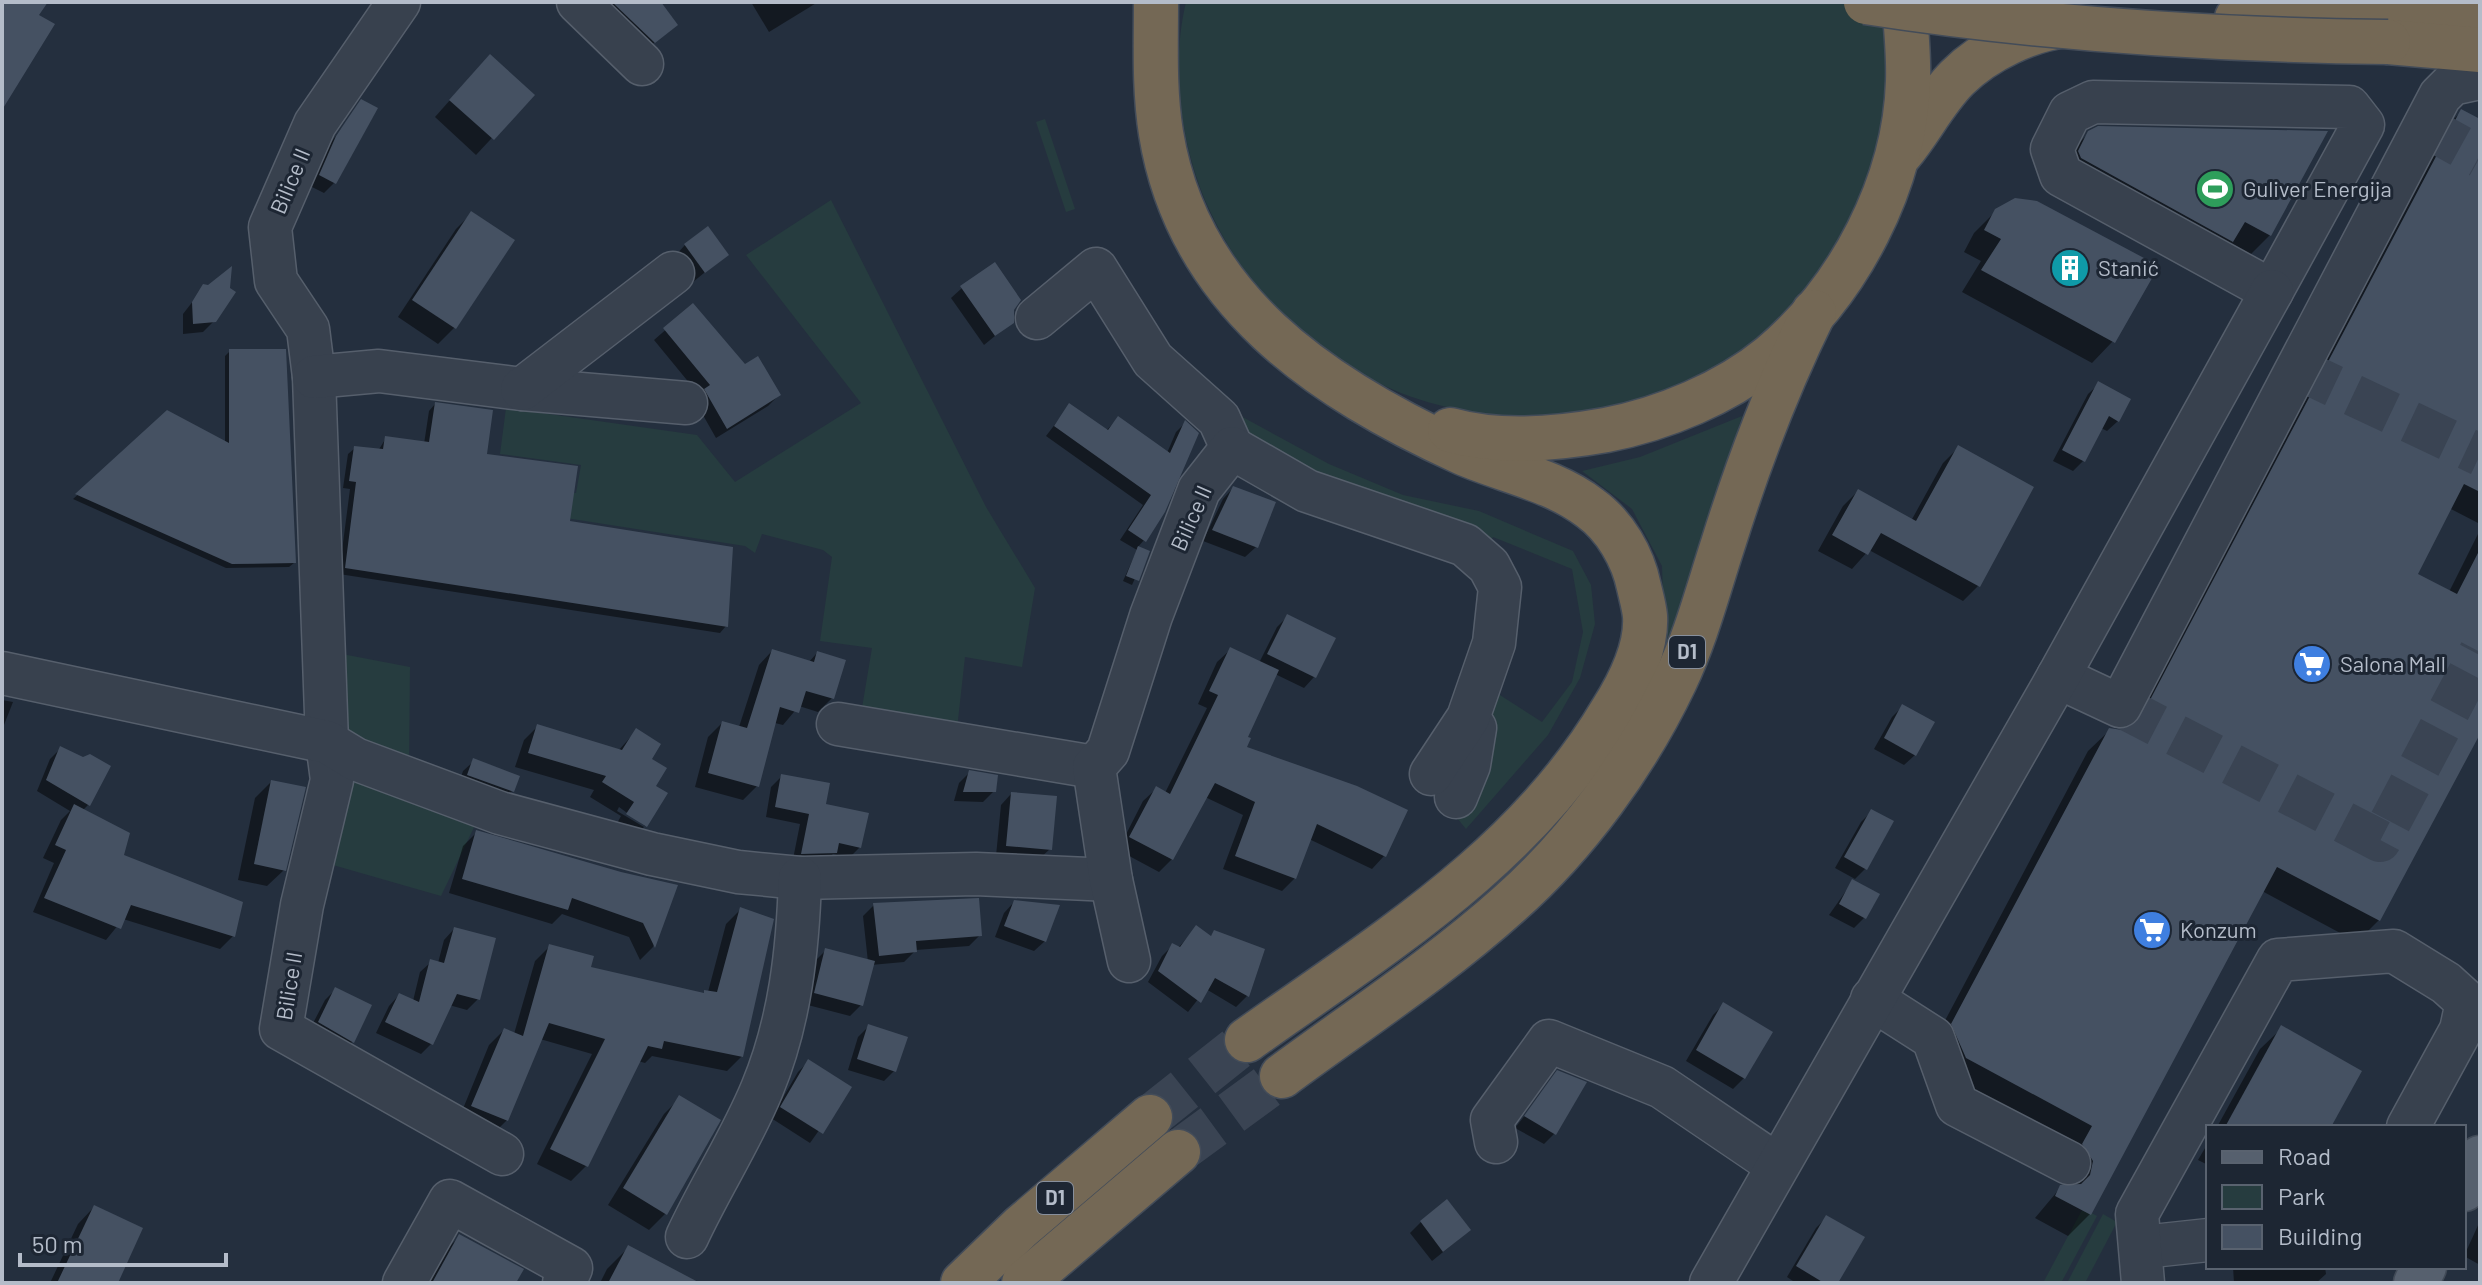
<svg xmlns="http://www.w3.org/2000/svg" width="2482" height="1285" viewBox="0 0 2482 1285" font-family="Barlow,sans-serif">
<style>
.green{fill:#263c3f}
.shadow{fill:#0007}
.building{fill:#455162}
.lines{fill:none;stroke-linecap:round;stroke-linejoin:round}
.minor-tunnel{stroke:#3a4453;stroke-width:42;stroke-dasharray:42 21;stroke-linecap:butt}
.highway-tunnel{stroke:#3a4453;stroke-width:44;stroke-dasharray:44 22;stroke-linecap:butt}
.minor-casing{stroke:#565f6c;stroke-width:45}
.major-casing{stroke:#414a57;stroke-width:47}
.highway-casing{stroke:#434c59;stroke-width:47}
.minor{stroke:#38414e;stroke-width:42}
.major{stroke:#56606e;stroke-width:44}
.highway{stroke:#746855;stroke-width:44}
.highway-bridge-casing{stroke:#434c59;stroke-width:47;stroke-linecap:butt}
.highway-bridge{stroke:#746855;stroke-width:44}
.labels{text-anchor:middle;stroke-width:6;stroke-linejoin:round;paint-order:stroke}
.shield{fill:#1d2633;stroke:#878f9c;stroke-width:2}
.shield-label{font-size:20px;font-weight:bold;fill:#b4bcc9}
.street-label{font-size:22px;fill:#b4bcc9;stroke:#1d2633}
.poi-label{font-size:22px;fill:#b4bcc9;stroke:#1d2633;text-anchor:start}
</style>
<rect width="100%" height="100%" fill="#242f3e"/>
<g class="green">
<path d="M1186,2H1888C1889,31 1898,88 1892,114C1886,137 1860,221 1849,238C1831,264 1796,308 1773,330C1750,351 1716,367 1688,380C1504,466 1295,396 1209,209C1181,147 1170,69 1186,2Z"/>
<path d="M1045,119L1075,209L1066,212L1036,122Z"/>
<path d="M831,200L986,507L1035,588L1022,667L965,657L957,729L861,714L872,648L820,641L832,557L823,550L762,534L755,553L745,546L508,509L512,485L576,493L581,465L500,454L506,408L697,435L735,482L861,403L746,255Z"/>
<path d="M1237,414L1329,464L1403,495L1479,511L1573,551L1591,585L1595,624L1580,678L1548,735L1466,829L1457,818L1476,776L1489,688L1542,722L1572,682L1583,632L1572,569L1493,537L1487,548L1254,449Z"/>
<path d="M1742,416L1706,542L1660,665L1664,628L1662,566L1632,509L1582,471L1640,457Z"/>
<path d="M342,654L410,667L409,768L346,744Z"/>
<path d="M362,776L479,817L441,896L326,863L339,796Z"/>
<path d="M2083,1208L2097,1216L2061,1283H2043Z"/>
<path d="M2103,1214L2117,1222L2085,1283H2067Z"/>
</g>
<g class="shadow">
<path d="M602,2H658L675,25L643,52Z"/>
<path d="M751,2H818L769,32Z"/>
<path d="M474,73L532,95L476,155L435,117Z"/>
<path d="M362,101L334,183L324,193L310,186L326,149Z"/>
<path d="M2462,111L2480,121V524L2449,508L2415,575L2449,592L2480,530V730L2379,920L2357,942L2262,891L2090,1214L2068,1236L2035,1218L2061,1187L2072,1186L2062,1166L1945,1080L1931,1047L2088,751L2110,730L2126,731L2440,133Z"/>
<path d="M2089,133H2325L2270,235L2248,257L2067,155Z"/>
<path d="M1996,211L2113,341L2092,363L1962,292L1981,261L1964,252L1974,233Z"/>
<path d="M472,213L454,328L438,344L398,317L456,229Z"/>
<path d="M685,245L726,255L693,282L675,256Z"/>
<path d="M204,287L214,321L203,332L183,334V314Z"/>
<path d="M962,288L1012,310V322L984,345L951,298Z"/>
<path d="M693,306L744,367L779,395L768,406L716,438L695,401L700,396L654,340Z"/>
<path d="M230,351L294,563L289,567L226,568L73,499L168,413L225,443V356Z"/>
<path d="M2099,384L2118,421L2107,431L2101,428L2084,460L2073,471L2053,461L2088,394Z"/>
<path d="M435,404L485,456L568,522L726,626L720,633L339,574L350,489L343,488L348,454L355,448L378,451L386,438L424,444L429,411Z"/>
<path d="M1069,406L1106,431L1118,418L1167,453L1176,432L1185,423L1144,540L1137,548L1147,552L1132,585L1123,581L1137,550L1120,540L1143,505L1046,436Z"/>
<path d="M1958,448L1978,586L1963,601L1869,550L1852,569L1818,551L1843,506L1858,491L1911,521L1943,463Z"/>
<path d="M1233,488L1256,547L1245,557L1203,541L1223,499Z"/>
<path d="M1288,616L1333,639L1314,677L1304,688L1275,674L1246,738L1244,749L1384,856L1372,869L1309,839L1295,878L1282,891L1223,869L1243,815L1205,797L1172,859L1159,872L1118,850L1143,801L1156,789L1165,793L1207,708L1198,704L1217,662L1230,650L1259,663L1277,627Z"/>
<path d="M772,651L808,663L817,653L832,698L818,712L799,706L783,725L775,723L757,786L743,800L695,787L708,737L722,723L739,727L759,665Z"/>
<path d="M2,700L13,702L2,730Z"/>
<path d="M1903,706L1915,755L1904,765L1874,749L1892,717Z"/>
<path d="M538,726L618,751L636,731L649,760L654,786L645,826L619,807L617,811L644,827L631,840L614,829L621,816L590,797L594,790L515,767L524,740Z"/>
<path d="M61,748L88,805L82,811L121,856L233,936L220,949L123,919L106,940L33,912L54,863L43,858L61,820L70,811L37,791L50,759Z"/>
<path d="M474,761L512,791L502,801L458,786L463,771Z"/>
<path d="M970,772L994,791L983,802L954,801L959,783Z"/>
<path d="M782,776L823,806L860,847L849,858L833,854L824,863L792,864L800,824L766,817L771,787Z"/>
<path d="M271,782L284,870L267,886L238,880L255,798Z"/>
<path d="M1011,794L1050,849L1039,859L996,856L1001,805Z"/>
<path d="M1871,812L1865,869L1855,879L1835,868L1861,822Z"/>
<path d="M477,832L621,874L675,886L653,947L640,960L629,937L562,914L552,924L449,893L463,846Z"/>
<path d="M1853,881L1864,918L1854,928L1829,915Z"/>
<path d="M1014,902L1045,941L1034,951L995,937L1004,913Z"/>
<path d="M874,905L980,935L969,946L916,950L904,962L871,965L861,1005L850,1016L804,1004L815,961L826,950L868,962L863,916Z"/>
<path d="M741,909L742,1056L727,1071L652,1056L645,1063L638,1061L586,1166L571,1181L537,1164L592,1054L540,1039L507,1120L492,1135L458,1121L489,1045L504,1030L514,1034L535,961L550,946L588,969L702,995L708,992L726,924Z"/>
<path d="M1196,928L1210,937L1215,932L1263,950L1247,996L1236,1007L1206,989L1188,1012L1148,982L1162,956L1173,945L1178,948Z"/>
<path d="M454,929L478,999L467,1010L449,1005L431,1044L421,1054L376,1033L389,1006L399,995L413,1001L420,972L431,962L438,963L444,940Z"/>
<path d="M335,990L352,1042L342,1052L308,1033L325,1000Z"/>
<path d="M1723,1005L1744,1078L1733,1089L1686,1061L1713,1015Z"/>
<path d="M869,1026L894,1071L884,1081L848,1070L858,1037Z"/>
<path d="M2282,1028L2329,1127H2217L2260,1049Z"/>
<path d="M808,1062L849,1088L810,1143L771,1118L798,1072Z"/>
<path d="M1558,1073L1554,1134L1544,1144L1515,1128Z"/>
<path d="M680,1098L665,1214L649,1230L608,1205L664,1114Z"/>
<path d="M2208,1143V1165L2198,1160Z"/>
<path d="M94,1207L116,1283H50L78,1224Z"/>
<path d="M1827,1217L1836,1283H1796L1787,1277L1816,1228Z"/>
<path d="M2480,1221V1265L2464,1256Z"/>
<path d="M1421,1222L1458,1240L1432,1261L1410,1233Z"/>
<path d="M460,1236L514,1283H424L438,1258Z"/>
<path d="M629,1247L670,1283H600L607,1269Z"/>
<path d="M2233,1267H2325L2326,1274L2316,1283H2234Z"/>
</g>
<g class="building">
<path d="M2,2H48L39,15L55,24L2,110Z"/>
<path d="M612,2H661L678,25L655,43Z"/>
<path d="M490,54L535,95L494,140L449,100Z"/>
<path d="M361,99L378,108L336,184L319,175L336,136Z"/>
<path d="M2461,109L2480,119V492L2464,484L2418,574L2457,594L2480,549V734L2380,921L2277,867L2091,1215L2055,1196L2060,1185L2081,1184L2090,1175L2093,1161L2082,1144L2092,1126L1966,1058L1951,1024L2109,728L2122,730L2134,726L2141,717Z"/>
<path d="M2098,126L2328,131L2271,236L2245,222L2233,242L2081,158L2078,151L2088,131Z"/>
<path d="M2015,198L2037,201L2159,266L2115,343L1981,270L2001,239L1984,230L1995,209Z"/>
<path d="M471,211L515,240L456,329L412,300Z"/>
<path d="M708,226L729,255L705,273L684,244Z"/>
<path d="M995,262L1021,300L1014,310V323L995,336L960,286Z"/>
<path d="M232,266L230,288L236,292L216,322L193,324L192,302L203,284L208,285Z"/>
<path d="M693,303L745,364L758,356L781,395L727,429L704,389L710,385L663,328Z"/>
<path d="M229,349H286L296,563L232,564L75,494L167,410L229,443Z"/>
<path d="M2098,381L2131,399L2119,422L2109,416L2085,462L2062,450Z"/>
<path d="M435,402L493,410L487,454L578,466L570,521L733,547L728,627L345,568L356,482L349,481L354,446L383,449L385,436L429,442Z"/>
<path d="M1069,403L1108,430L1118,416L1170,453L1185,420L1199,433L1165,512L1146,542L1128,530L1151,495L1054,426Z"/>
<path d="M1958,445L2034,487L1980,587L1881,533L1868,555L1832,535L1858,489L1916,521Z"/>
<path d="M1233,486L1276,502L1258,548L1212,530Z"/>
<path d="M1138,546L1150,551L1139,581L1126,576Z"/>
<path d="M1287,614L1336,638L1316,678L1267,654Z"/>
<path d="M1230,647L1279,670L1248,737L1251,738L1247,747L1357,786L1408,810L1386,857L1317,824L1296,879L1235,856L1255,802L1215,783L1173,860L1129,837L1156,786L1170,794L1218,695L1209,691Z"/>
<path d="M772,649L814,662L817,651L846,660L834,699L806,691L799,713L780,707L759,787L708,773L722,721L747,728Z"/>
<path d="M1902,704L1935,722L1916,756L1884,738Z"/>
<path d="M537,724L622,750L636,728L661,744L652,759L667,768L656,786L668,793L647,827L626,814L634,802L602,782L606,776L528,753Z"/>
<path d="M60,746L83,757L90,754L111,766L90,806L46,780Z"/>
<path d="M473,758L520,776L514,792L467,775Z"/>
<path d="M969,770L998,775L996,792H963Z"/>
<path d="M781,774L830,783L826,804L869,813L861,848L839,843L837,853L801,854L809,814L775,807Z"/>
<path d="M271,780L306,787L286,871L254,864Z"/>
<path d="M1011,792L1057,796L1052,850L1006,846Z"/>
<path d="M74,804L130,833L124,855L243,902L235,937L131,905L121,929L44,898L66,850L55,845Z"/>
<path d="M1871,809L1894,821L1867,870L1844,857Z"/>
<path d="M476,830L621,872L678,885L655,948L643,923L572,898L568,910L462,879Z"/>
<path d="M1852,879L1880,894L1866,919L1839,904Z"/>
<path d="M979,898L982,936L916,941L917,952L879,956L873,903Z"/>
<path d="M1014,900L1060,905L1046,942L1004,926Z"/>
<path d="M740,907L774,919L743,1057L664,1041L662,1049L648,1046L588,1167L550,1149L605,1039L549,1023L508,1121L471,1106L504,1028L523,1036L549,944L594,956L591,967L704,993V990L717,992Z"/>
<path d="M1196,925L1211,936L1214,930L1265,949L1249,997L1215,978L1201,1003L1158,971L1172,943L1180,947Z"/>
<path d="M454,927L496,938L480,1000L457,994L433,1045L385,1022L399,993L419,1002L430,959L444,963Z"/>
<path d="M825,948L875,961L863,1006L814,993Z"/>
<path d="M335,987L372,1005L354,1043L318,1022Z"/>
<path d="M1723,1002L1773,1032L1745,1079L1696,1050Z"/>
<path d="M868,1024L908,1037L896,1072L857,1059Z"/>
<path d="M2281,1025L2362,1071L2331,1127H2225Z"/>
<path d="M808,1059L852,1087L823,1134L780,1107Z"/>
<path d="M1557,1070L1587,1082L1556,1135L1524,1116Z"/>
<path d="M679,1095L721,1120L667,1215L623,1188Z"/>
<path d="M1447,1199L1471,1230L1443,1252L1420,1221Z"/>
<path d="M94,1205L143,1228L118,1283H57Z"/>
<path d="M1826,1215L1865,1237L1838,1283H1824L1796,1266Z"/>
<path d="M459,1234L524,1269L516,1283H432Z"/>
<path d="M628,1245L700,1283H608Z"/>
</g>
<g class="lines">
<g class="minor-tunnel">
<path d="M2424,126L2480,157"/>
<path d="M2296,368L2480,455"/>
<path d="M2120,706L2380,841L2480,652"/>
</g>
<g class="highway-tunnel">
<path d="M1150,1117L1247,1040"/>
<path d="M1178,1152L1282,1076"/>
</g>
<g class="minor-casing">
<g id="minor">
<path d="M399,2L315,124L270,227L276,281L308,329L314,377L327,742L332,780L302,905L281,1029L502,1154"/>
<path d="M578,2L642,64"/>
<path d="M2093,102L2349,107L2363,125L2272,291L2061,175L2052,149L2070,113Z"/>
<path d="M1037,318L1096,269L1153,360L1219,419L1232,448"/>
<path d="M314,377L379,371L522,389L686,403"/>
<path d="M522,389L673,273"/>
<path d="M2,673L327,742L355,759L500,813L652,854L738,872L800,878L976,874L1111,880"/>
<path d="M2058,677L2120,706L2440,96L2452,84L2480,78"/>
<path d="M838,724L1094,767"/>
<path d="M1456,797L1469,765L1475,728L1471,722"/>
<path d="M1129,961L1111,880L1094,767L1108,751L1151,616L1199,490L1232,448L1307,491L1465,545L1489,566L1500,587L1494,643L1468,718L1431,774"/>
<path d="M1872,999L1933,1038L1957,1105L2069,1163"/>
<path d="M1496,1142L1492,1120L1549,1041L1662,1087L1777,1165"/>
<path d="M687,1237C710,1187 741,1140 762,1089C790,1022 798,949 800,878"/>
<path d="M2143,1247L2208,1240"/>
<path d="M404,1283L450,1201L571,1268L564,1283"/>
<path d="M1711,1283L2058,677L2272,291"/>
<path d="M2143,1283L2137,1214L2278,960L2394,951L2446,983L2467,1002L2461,1030L2408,1127"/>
</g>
</g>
<g class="major-casing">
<g id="major">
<path d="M2464,1189L2480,1158"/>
<path d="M2416,1283L2424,1267"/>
</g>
</g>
<g class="highway-casing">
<g id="highway">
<path d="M1156,2C1156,46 1154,89 1161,133C1188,300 1321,388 1463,453C1504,471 1554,480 1590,508C1615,526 1633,557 1639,587C1641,596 1644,606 1645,616C1647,648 1629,684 1612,711C1526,857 1382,944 1247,1040"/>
<path d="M2237,18L2480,9"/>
<path d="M2388,42L2480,50"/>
<path d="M1901,153C1921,129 1935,100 1957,78C1985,50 2030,29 2068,25"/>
<path d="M1450,430C1500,444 1556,439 1606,430C1663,419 1726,393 1771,356C1849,290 1905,184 1908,81C1909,55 1906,28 1904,2"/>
<path d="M1282,1076C1358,1020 1439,967 1509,904C1577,844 1636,763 1675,681C1696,637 1708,590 1723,544C1748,464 1777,387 1814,312"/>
<path d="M963,1283L1021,1227L1150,1117"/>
<path d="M1024,1283L1178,1152"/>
</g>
</g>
<use href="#minor" class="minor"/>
<use href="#major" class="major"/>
<use href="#highway" class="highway"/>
<g class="highway-bridge-casing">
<path id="highway-bridge" d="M1866,2C2039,29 2213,40 2388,42"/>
</g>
<use href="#highway-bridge" class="highway-bridge"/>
</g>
<defs>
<g id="stadium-disc" transform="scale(2)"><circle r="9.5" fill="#2e9e5b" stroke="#1d2633"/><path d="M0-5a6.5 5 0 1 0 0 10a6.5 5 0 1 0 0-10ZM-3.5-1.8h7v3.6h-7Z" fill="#fff"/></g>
<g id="building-disc" transform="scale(2)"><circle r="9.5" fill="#0f9aa8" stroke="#1d2633"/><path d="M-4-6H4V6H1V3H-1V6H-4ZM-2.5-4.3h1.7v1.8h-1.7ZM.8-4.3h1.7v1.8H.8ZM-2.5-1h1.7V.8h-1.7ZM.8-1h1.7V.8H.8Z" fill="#fff"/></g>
<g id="supermarket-disc" transform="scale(2)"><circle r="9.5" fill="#3f7fe0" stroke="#1d2633"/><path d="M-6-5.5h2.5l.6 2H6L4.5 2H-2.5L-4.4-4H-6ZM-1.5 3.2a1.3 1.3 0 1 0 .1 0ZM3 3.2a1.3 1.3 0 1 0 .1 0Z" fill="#fff"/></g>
</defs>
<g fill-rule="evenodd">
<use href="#stadium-disc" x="2215" y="189"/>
<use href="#building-disc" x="2070" y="268"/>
<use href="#supermarket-disc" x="2312" y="664"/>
<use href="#supermarket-disc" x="2152" y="930"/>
</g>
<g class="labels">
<g class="shield">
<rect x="1669" y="636" width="36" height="32" rx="6"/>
<rect x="1037" y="1182" width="36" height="32" rx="6"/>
</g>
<g class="shield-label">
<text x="1687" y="659">D1</text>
<text x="1055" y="1205">D1</text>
</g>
<g class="street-label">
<text transform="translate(290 181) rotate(-67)" y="8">Bilice II</text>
<text transform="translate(1191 518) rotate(-66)" y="8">Bilice II</text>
<text transform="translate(289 986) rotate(-81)" y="8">Bilice II</text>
</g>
<g class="poi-label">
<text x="2243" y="197">Guliver Energija</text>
<text x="2098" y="276">Stanić</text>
<text x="2340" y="672">Salona Mall</text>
<text x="2180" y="938">Konzum</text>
</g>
</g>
<rect width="2482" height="1285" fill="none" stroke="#b4bcc9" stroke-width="8"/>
<rect x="2206" y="1125" width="260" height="144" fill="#1d2633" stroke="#59626f" stroke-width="2"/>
<rect x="2222" y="1151" width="40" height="12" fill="#56606e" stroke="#59626f" stroke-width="2"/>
<text x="2278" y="1165" font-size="24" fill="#b4bcc9">Road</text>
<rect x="2222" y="1185" width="40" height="24" fill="#263c3f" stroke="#59626f" stroke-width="2"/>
<text x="2278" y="1205" font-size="24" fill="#b4bcc9">Park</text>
<rect x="2222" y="1225" width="40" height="24" fill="#455162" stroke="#59626f" stroke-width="2"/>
<text x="2278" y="1245" font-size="24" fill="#b4bcc9">Building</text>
<path d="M20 1253v12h206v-12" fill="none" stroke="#b4bcc9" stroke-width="4"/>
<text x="32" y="1253" font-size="24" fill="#b4bcc9" stroke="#1d2633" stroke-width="6" paint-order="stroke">50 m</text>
</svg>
